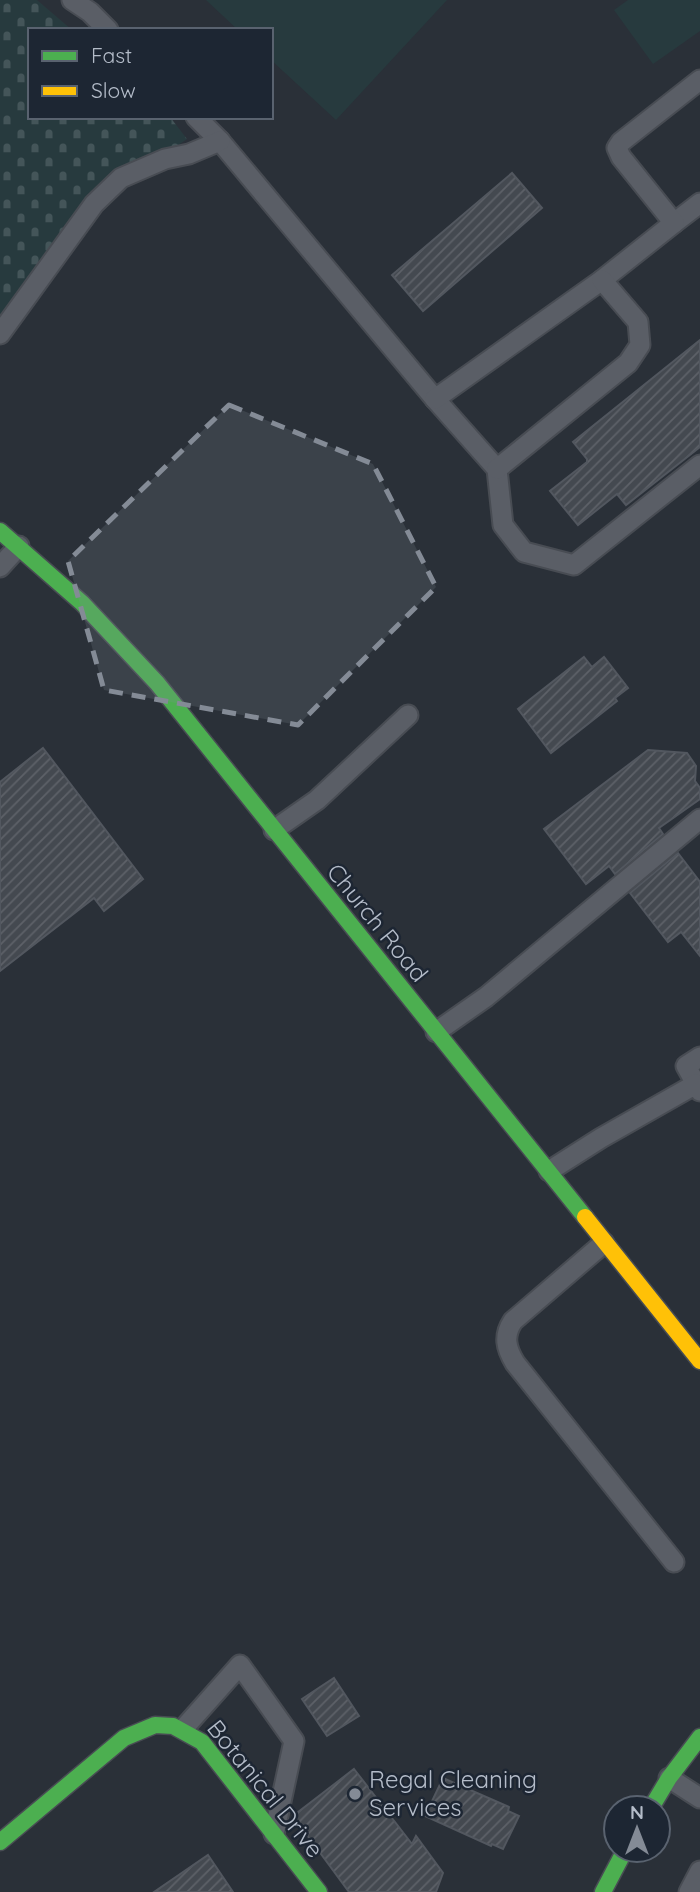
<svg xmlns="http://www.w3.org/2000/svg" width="700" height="1892" viewBox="0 0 700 1892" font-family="Quicksand,sans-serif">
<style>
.cemetery{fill:url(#cemetery-stones)}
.green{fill:#273a3e}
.building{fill:url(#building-hatch);stroke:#52575f;stroke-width:2}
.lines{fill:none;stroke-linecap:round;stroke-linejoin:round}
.lane-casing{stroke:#484c53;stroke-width:23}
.fast-casing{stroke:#484c53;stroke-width:19}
.slow-casing{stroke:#484c53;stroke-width:19}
.lane{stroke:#5a5e66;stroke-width:19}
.fast{stroke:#4caf50;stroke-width:16}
.slow{stroke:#ffc107;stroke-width:16}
.marked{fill:#848b96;fill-opacity:0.2;stroke:#848b96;stroke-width:5;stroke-dasharray:14 9;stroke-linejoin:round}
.poi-dot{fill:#848b96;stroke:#1d2633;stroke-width:2.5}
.labels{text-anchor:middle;stroke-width:5;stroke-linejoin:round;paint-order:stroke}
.street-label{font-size:24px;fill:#b4bcc9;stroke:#1d2633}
.poi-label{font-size:24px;fill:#b4bcc9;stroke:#1d2633;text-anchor:start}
</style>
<defs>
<pattern id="cemetery-stones" width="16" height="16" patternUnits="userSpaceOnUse" patternTransform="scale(1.75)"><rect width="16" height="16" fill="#273a3e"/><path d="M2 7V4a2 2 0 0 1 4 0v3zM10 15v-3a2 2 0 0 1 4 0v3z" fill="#445559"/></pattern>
<pattern id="building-hatch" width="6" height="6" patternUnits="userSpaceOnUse" patternTransform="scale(1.75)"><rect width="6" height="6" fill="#444950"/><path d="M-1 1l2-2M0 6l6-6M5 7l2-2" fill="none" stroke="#5d6168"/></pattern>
</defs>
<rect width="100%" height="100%" fill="#2a3038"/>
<path class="cemetery" d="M0,0H37L72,30H30V117H170L187,139L174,148L121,170L102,182L77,213L0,324Z"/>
<g class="green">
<path d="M206,0H447L336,120L271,60V30H238Z"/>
<path d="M628,0H700V31L653,64L614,10Z"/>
</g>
<g class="building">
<path d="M512,173L542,208L423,311L392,275Z"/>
<path d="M700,340V447L626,505L617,494L578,525L550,491L587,462V459L573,442Z"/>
<path d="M584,657L592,667L604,657L628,688L615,698L617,701L551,753L518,709Z"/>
<path d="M43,748L143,879L104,911L94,898L0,971V782Z"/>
<path d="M648,750L687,753L696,766L695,781L700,788V799L659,828L663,834L615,874L609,866L586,884L544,829Z"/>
<path d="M678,853L700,882V956L681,932L668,942L630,893Z"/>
<path d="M334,1678L359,1716L327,1736L302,1699Z"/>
<path d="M354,1769L412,1844L416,1836L443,1873L436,1892H349L293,1816Z"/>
<path d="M443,1778L509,1807L508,1811L519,1816L503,1849L492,1844L491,1846L425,1816Z"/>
<path d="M208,1855L233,1892H154Z"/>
</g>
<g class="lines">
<g class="lane-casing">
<g id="lane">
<path d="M72,0L90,12L108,30"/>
<path d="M196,117L220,141L435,399L497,469L503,525L524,552L574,565L700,465"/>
<path d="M674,223L700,203"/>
<path d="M0,334L94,204L121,178L165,159L189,154L220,141"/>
<path d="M435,399L602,280L674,223L621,157L617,148L621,142L700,80"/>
<path d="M497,469L628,363L640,345L638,322L602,280"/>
<path d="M0,567L19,546"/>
<path d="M274,830L317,800L408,715"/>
<path d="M436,1032L486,997L700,819"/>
<path d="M696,1084L686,1066L700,1057"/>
<path d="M549,1171L601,1138L696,1084L700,1091"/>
<path d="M604,1243L513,1321C503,1336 506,1348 515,1363L674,1562"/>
<path d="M184,1728L240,1665L294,1741L274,1834"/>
<path d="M669,1778L700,1798"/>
<path d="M689,1892L700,1871"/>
</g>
</g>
<g class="fast-casing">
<g id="fast">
<path d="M0,531L82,603L157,683L585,1217"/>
<path d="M651,1808L669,1778L700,1737"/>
<path d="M0,1842L124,1738L155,1725L173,1726L202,1742L319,1892"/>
<path d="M603,1892L625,1850"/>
</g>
</g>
<g class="slow-casing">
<path id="slow" d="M585,1217L700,1361"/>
</g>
<use href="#lane" class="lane"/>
<use href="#fast" class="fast"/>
<use href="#slow" class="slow"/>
</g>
<path class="marked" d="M229,405L373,464L436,587L298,725L104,690L68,561Z"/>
<circle class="poi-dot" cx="355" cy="1794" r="7"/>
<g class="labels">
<g class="street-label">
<text transform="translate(377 923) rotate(51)" y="8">Church Road</text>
<text transform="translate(265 1789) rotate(51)" y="8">Botanical Drive</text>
</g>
<g class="poi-label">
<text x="369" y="1788">Regal Cleaning<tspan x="369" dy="28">Services</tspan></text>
</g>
</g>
<rect x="28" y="28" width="245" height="91" fill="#1d2633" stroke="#59626f" stroke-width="2"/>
<rect x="42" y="51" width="35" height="10" fill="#4caf50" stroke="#59626f" stroke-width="2"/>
<text x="91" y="63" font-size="21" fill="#b4bcc9">Fast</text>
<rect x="42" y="86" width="35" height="10" fill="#ffc107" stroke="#59626f" stroke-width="2"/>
<text x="91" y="98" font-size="21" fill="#b4bcc9">Slow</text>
<g transform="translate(637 1829)"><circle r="33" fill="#1d2633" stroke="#59626f" stroke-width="2"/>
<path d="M0-5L12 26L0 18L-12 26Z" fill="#848b96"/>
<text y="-10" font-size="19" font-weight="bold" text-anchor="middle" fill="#b4bcc9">N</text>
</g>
</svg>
